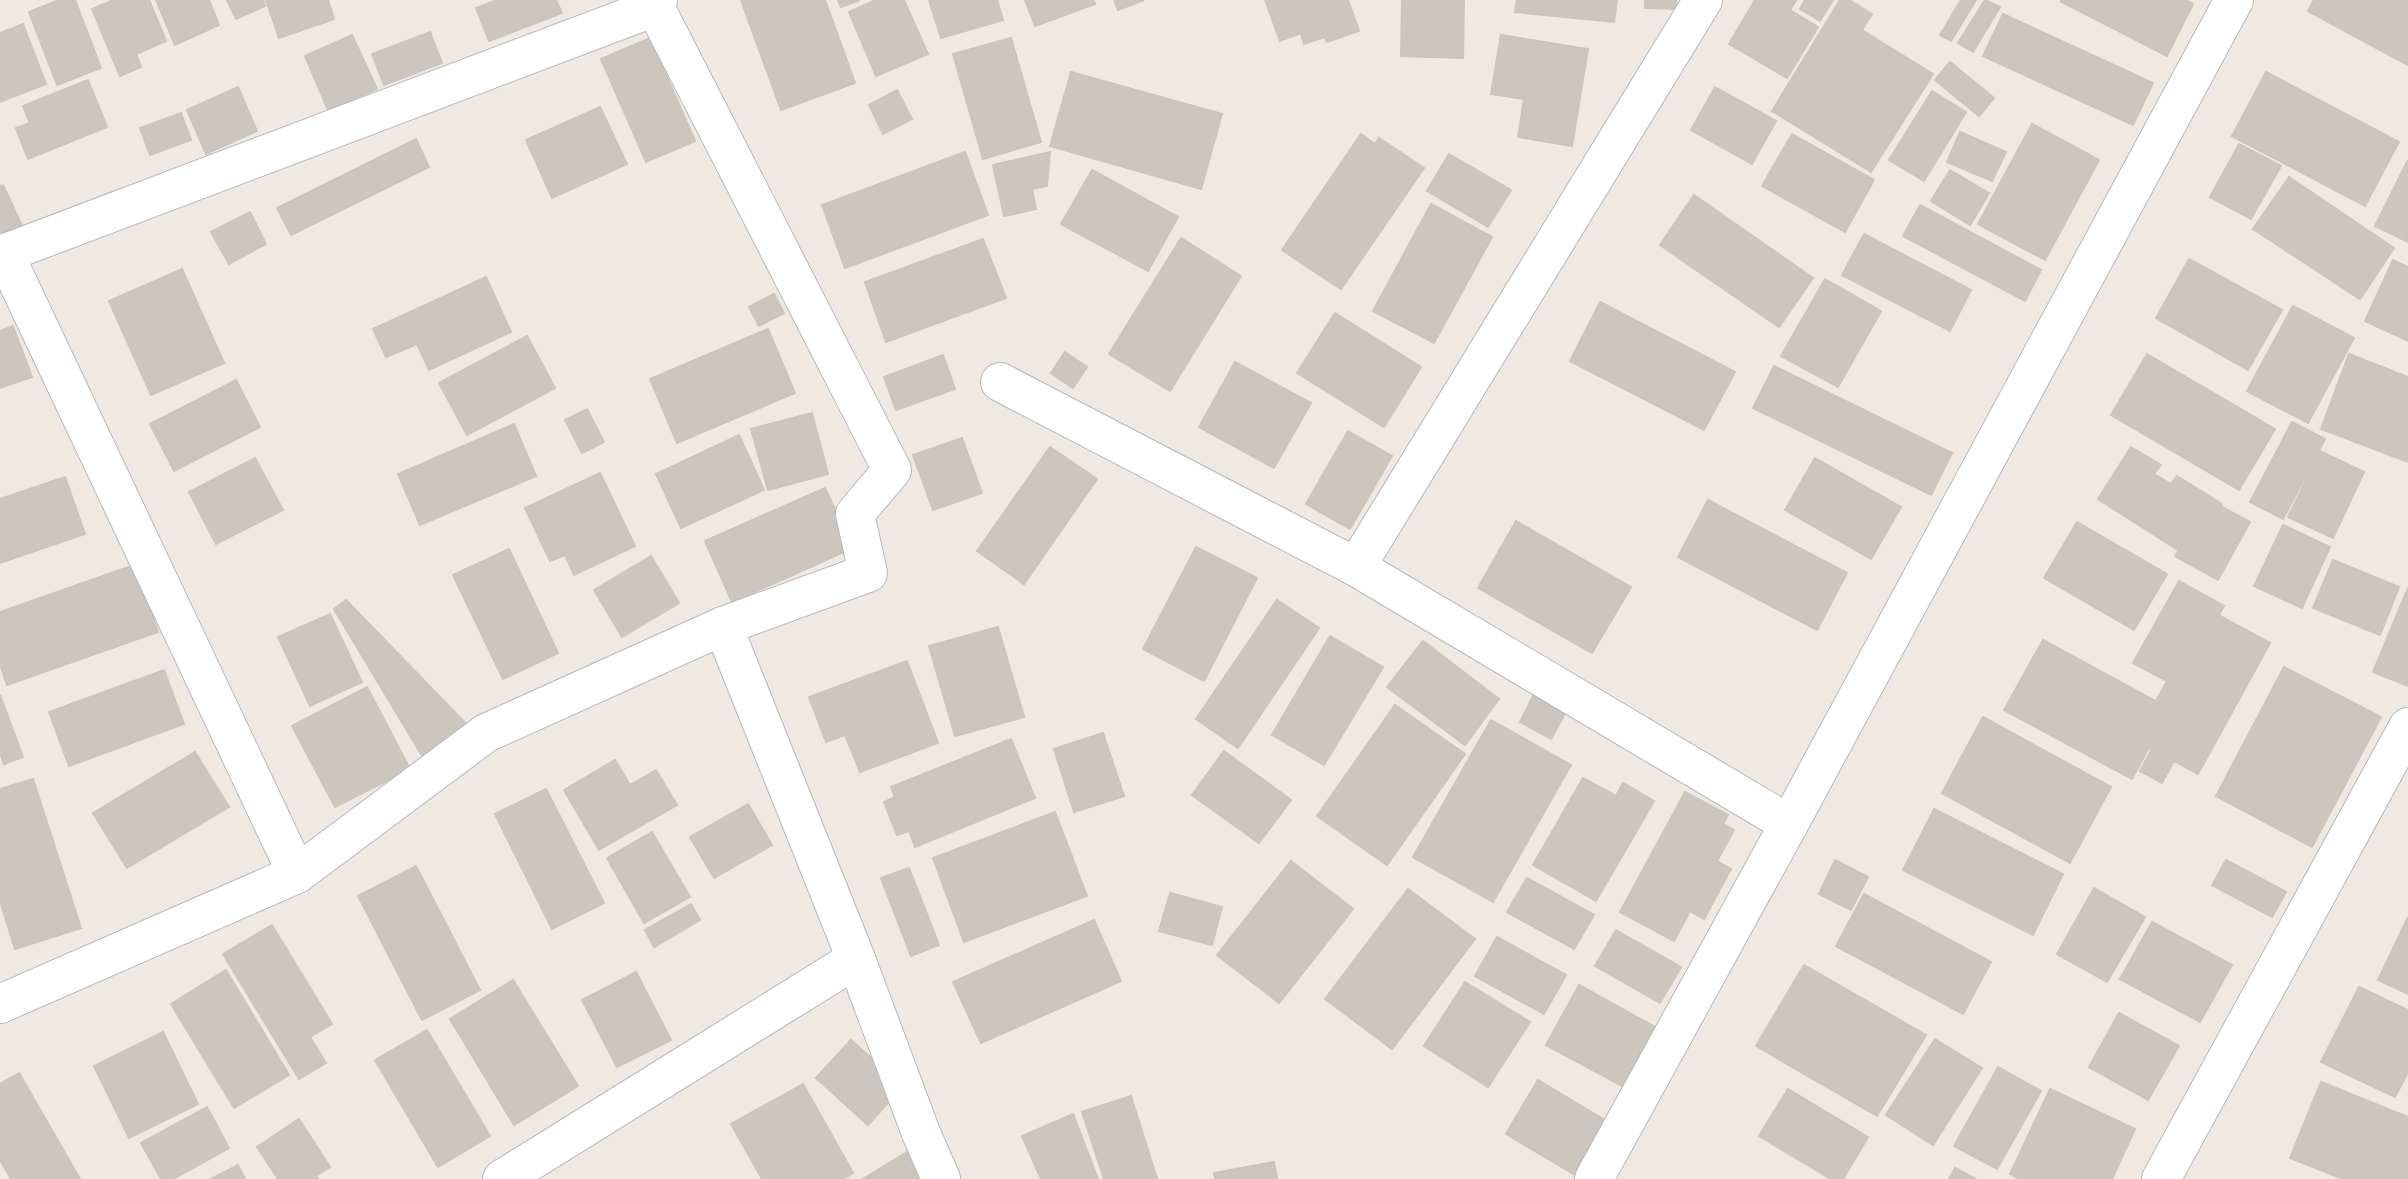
<svg xmlns="http://www.w3.org/2000/svg" width="2408" height="1179" viewBox="0 0 2408 1179" font-family="'Archivo Narrow',sans-serif">
<style>
.building{fill:#cbc7bf;stroke:#cbc5ba;stroke-width:2}
.lines{fill:none;stroke-linecap:round;stroke-linejoin:round}
.street-casing{stroke:#b4b7c1;stroke-width:40}
.street{stroke:#fff;stroke-width:38}
</style>
<rect width="100%" height="100%" fill="#efe9e1"/>
<g class="building">
<path d="M59,0H75L101,68L57,85L29,12Z"/>
<path d="M114,0H149L166,41L136,54L141,67L120,76L92,9Z"/>
<path d="M156,0H209L219,25L175,45Z"/>
<path d="M227,0H263L265,6L236,19Z"/>
<path d="M266,0H328L334,19L279,38Z"/>
<path d="M497,0H556L562,13L489,41L476,8Z"/>
<path d="M741,0H825L855,83L781,110Z"/>
<path d="M838,0H860L841,7Z"/>
<path d="M876,0H904L928,54L876,76L849,12Z"/>
<path d="M929,0H997L1003,20L941,38Z"/>
<path d="M1025,0H1093L1095,4L1035,26Z"/>
<path d="M1114,0H1144L1118,10Z"/>
<path d="M1265,0H1348L1359,31L1327,42L1325,37L1304,44L1301,33L1280,41Z"/>
<path d="M1402,0H1464L1463,58L1401,56Z"/>
<path d="M1517,0H1617L1614,22L1515,12Z"/>
<path d="M1645,0H1676V9L1645,8Z"/>
<path d="M1755,0H1796L1790,10L1818,27L1787,78L1729,44Z"/>
<path d="M1805,0H1833L1820,21L1800,9Z"/>
<path d="M1840,0H1849L1872,14L1862,30L1933,74L1871,172L1772,111Z"/>
<path d="M1961,0H1976L1951,41L1940,35Z"/>
<path d="M1985,0L2000,7L1973,52L1958,43Z"/>
<path d="M2185,0L2193,4L2167,56L2060,1Z"/>
<path d="M2314,0H2408V65L2308,11Z"/>
<path d="M2003,14L2153,83L2133,125L1983,56Z"/>
<path d="M23,24L46,84L0,102V33Z"/>
<path d="M430,32L442,63L384,85L372,54Z"/>
<path d="M352,35L377,89L328,110L305,56Z"/>
<path d="M1501,35L1588,49L1572,146L1518,137L1524,99L1491,94Z"/>
<path d="M650,38L695,141L646,162L601,59Z"/>
<path d="M1011,38L1041,142L983,159L953,54Z"/>
<path d="M1950,62L1994,98L1979,116L1935,80Z"/>
<path d="M1071,72L1222,114L1201,189L1050,146Z"/>
<path d="M2266,72L2399,142L2365,206L2232,136Z"/>
<path d="M88,80L107,127L28,159L16,128L30,123L23,106Z"/>
<path d="M238,87L257,131L206,154L187,110Z"/>
<path d="M1715,87L1776,121L1752,164L1691,130Z"/>
<path d="M897,90L912,119L883,134L869,105Z"/>
<path d="M1932,91L1966,112L1924,181L1889,160Z"/>
<path d="M600,107L627,164L552,198L526,140Z"/>
<path d="M181,113L191,140L150,155L140,128Z"/>
<path d="M2032,124L2099,160L2045,260L1978,224Z"/>
<path d="M1960,132L2006,152L1992,181L1947,162Z"/>
<path d="M1361,134L1375,144L1379,138L1424,168L1341,289L1282,250Z"/>
<path d="M1792,134L1874,180L1845,232L1762,186Z"/>
<path d="M416,139L429,167L291,235L277,208Z"/>
<path d="M2239,144L2281,166L2251,219L2210,197Z"/>
<path d="M965,152L988,215L845,268L822,205Z"/>
<path d="M1050,152L1047,186L1032,189L1036,209L1004,216L993,165Z"/>
<path d="M1449,154L1511,190L1488,227L1427,191Z"/>
<path d="M2408,160V242L2375,226Z"/>
<path d="M1092,170L1178,217L1148,271L1061,224Z"/>
<path d="M1950,170L1989,193L1970,225L1931,201Z"/>
<path d="M2289,177L2394,248L2360,299L2253,229Z"/>
<path d="M3,185L24,230L0,241V186Z"/>
<path d="M1694,195L1813,278L1779,327L1660,245Z"/>
<path d="M1431,204L1492,237L1434,343L1373,311Z"/>
<path d="M1920,205L2041,270L2025,301L1903,236Z"/>
<path d="M250,212L266,244L229,264L211,232Z"/>
<path d="M1864,234L1971,290L1950,331L1842,275Z"/>
<path d="M1181,238L1241,276L1170,391L1109,354Z"/>
<path d="M983,239L1006,298L886,342L865,282Z"/>
<path d="M2189,259L2282,310L2248,370L2156,318Z"/>
<path d="M2393,260L2408,267V341L2365,321Z"/>
<path d="M182,269L224,363L151,395L109,301Z"/>
<path d="M486,277L511,332L429,370L417,344L386,357L373,329Z"/>
<path d="M1825,279L1881,311L1838,387L1781,356Z"/>
<path d="M774,294L784,313L759,326L749,307Z"/>
<path d="M1600,302L1735,372L1704,430L1570,361Z"/>
<path d="M2293,306L2354,338L2308,423L2247,391Z"/>
<path d="M1335,313L1421,367L1384,427L1297,373Z"/>
<path d="M13,326L32,377L0,388V331Z"/>
<path d="M768,329L795,393L677,443L650,379Z"/>
<path d="M527,336L555,388L467,435L439,383Z"/>
<path d="M1065,352L1087,367L1073,388L1051,373Z"/>
<path d="M2147,354L2275,429L2239,490L2111,415Z"/>
<path d="M2349,354L2408,377V462L2321,429Z"/>
<path d="M943,355L955,389L896,410L884,377Z"/>
<path d="M1235,362L1311,403L1274,468L1199,427Z"/>
<path d="M1774,366L1952,453L1931,495L1753,408Z"/>
<path d="M236,380L260,427L174,471L150,424Z"/>
<path d="M587,409L604,442L582,453L565,420Z"/>
<path d="M812,413L828,474L768,490L751,429Z"/>
<path d="M2292,422L2325,439L2283,519L2250,502Z"/>
<path d="M514,424L536,476L420,525L398,474Z"/>
<path d="M1348,431L1392,456L1350,529L1306,504Z"/>
<path d="M739,435L764,490L681,528L656,474Z"/>
<path d="M962,438L982,493L933,510L913,455Z"/>
<path d="M1050,447L1097,479L1024,584L977,551Z"/>
<path d="M2131,447L2161,465L2154,474L2171,484L2177,476L2222,504L2189,557L2098,499Z"/>
<path d="M2320,451L2364,472L2333,538L2288,517Z"/>
<path d="M255,458L283,510L216,544L189,492Z"/>
<path d="M1815,458L1901,507L1871,559L1785,510Z"/>
<path d="M600,473L635,546L574,575L565,555L550,561L525,508Z"/>
<path d="M65,477L85,534L0,563V499Z"/>
<path d="M825,488L853,548L732,602L705,541Z"/>
<path d="M2207,499L2250,522L2218,580L2175,556Z"/>
<path d="M1708,500L1847,573L1817,630L1678,557Z"/>
<path d="M1516,521L1631,587L1592,653L1478,588Z"/>
<path d="M2077,522L2167,574L2134,630L2044,578Z"/>
<path d="M2283,525L2330,547L2302,608L2254,586Z"/>
<path d="M1196,547L1257,578L1204,681L1143,649Z"/>
<path d="M509,549L558,653L503,679L453,575Z"/>
<path d="M651,556L679,603L622,637L594,590Z"/>
<path d="M2333,560L2399,587L2380,635L2313,608Z"/>
<path d="M134,565L158,632L7,685L0,664V612Z"/>
<path d="M2179,581L2224,606L2178,687L2133,663Z"/>
<path d="M2408,588V686L2373,672Z"/>
<path d="M346,600L471,729L427,764L334,609Z"/>
<path d="M1277,600L1319,628L1238,748L1196,719Z"/>
<path d="M2207,609L2270,643L2198,774L2174,761L2162,783L2140,771L2152,749L2135,739Z"/>
<path d="M330,614L362,682L310,706L278,637Z"/>
<path d="M998,627L1024,717L955,736L929,646Z"/>
<path d="M1330,636L1383,667L1324,765L1272,735Z"/>
<path d="M2043,640L2170,709L2132,779L2004,710Z"/>
<path d="M1423,641L1499,699L1465,745L1387,687Z"/>
<path d="M907,661L938,743L860,772L845,735L826,742L809,697Z"/>
<path d="M2284,667L2381,717L2312,847L2216,796Z"/>
<path d="M164,670L184,724L69,766L49,712Z"/>
<path d="M367,687L410,769L335,807L292,726Z"/>
<path d="M0,695L23,757L4,764L0,753Z"/>
<path d="M1533,696L1566,712L1551,739L1520,722Z"/>
<path d="M1395,705L1465,754L1387,865L1317,816Z"/>
<path d="M1983,717L2111,787L2070,863L1942,793Z"/>
<path d="M1491,720L1571,765L1493,902L1413,857Z"/>
<path d="M1103,733L1124,796L1074,812L1054,749Z"/>
<path d="M1011,739L1035,798L915,847L909,831L897,835L884,802L895,797L891,787Z"/>
<path d="M1224,751L1291,800L1259,843L1192,795Z"/>
<path d="M195,752L229,807L127,868L93,813Z"/>
<path d="M615,760L630,785L656,770L677,805L599,850L564,790Z"/>
<path d="M1583,778L1616,796L1623,783L1654,801L1596,901L1533,865Z"/>
<path d="M33,779L81,928L15,949L0,901V789Z"/>
<path d="M546,789L604,903L552,929L495,814Z"/>
<path d="M1685,792L1728,815L1723,824L1734,830L1717,861L1731,869L1704,919L1690,911L1674,941L1620,912Z"/>
<path d="M748,804L772,845L714,878L690,837Z"/>
<path d="M1934,809L2063,874L2033,935L1903,870Z"/>
<path d="M1055,812L1087,896L964,942L933,858Z"/>
<path d="M652,832L690,897L644,923L607,858Z"/>
<path d="M1835,860L1868,877L1851,910L1819,894Z"/>
<path d="M2226,860L2286,892L2272,917L2212,885Z"/>
<path d="M1291,861L1353,909L1279,1003L1217,955Z"/>
<path d="M416,866L480,990L422,1020L358,896Z"/>
<path d="M909,868L939,945L911,956L881,878Z"/>
<path d="M1527,878L1594,915L1574,949L1507,912Z"/>
<path d="M2094,888L2145,917L2107,982L2057,954Z"/>
<path d="M1408,889L1475,939L1392,1049L1325,999Z"/>
<path d="M1170,893L1222,907L1212,945L1159,931Z"/>
<path d="M1864,894L1991,962L1963,1014L1836,946Z"/>
<path d="M691,904L700,920L654,947L645,930Z"/>
<path d="M2408,917V994L2378,980Z"/>
<path d="M1094,920L1121,981L981,1043L953,982Z"/>
<path d="M2152,922L2232,965L2200,1022L2120,979Z"/>
<path d="M272,925L332,1024L310,1037L326,1063L299,1079L223,954Z"/>
<path d="M1616,930L1681,967L1660,1003L1595,966Z"/>
<path d="M1497,937L1566,975L1544,1014L1475,976Z"/>
<path d="M1804,965L1926,1035L1877,1116L1756,1046Z"/>
<path d="M226,970L289,1075L234,1108L171,1004Z"/>
<path d="M636,972L671,1040L617,1067L582,1000Z"/>
<path d="M513,980L578,1086L514,1125L450,1019Z"/>
<path d="M1465,982L1530,1022L1488,1087L1424,1046Z"/>
<path d="M1579,985L1655,1027L1622,1086L1546,1045Z"/>
<path d="M2359,987L2408,1010V1072L2395,1097L2321,1062Z"/>
<path d="M2119,1013L2179,1046L2148,1100L2089,1067Z"/>
<path d="M427,1030L490,1136L438,1167L375,1060Z"/>
<path d="M163,1032L198,1104L129,1138L94,1066Z"/>
<path d="M1935,1039L1982,1068L1933,1145L1886,1115Z"/>
<path d="M851,1040L903,1086L868,1125L816,1078Z"/>
<path d="M1998,1067L2041,1091L1997,1169L1954,1146Z"/>
<path d="M19,1073L80,1179H11L0,1160V1084Z"/>
<path d="M1538,1080L1608,1122L1575,1175L1506,1134Z"/>
<path d="M2321,1082L2408,1117V1179H2343L2290,1158Z"/>
<path d="M803,1084L853,1173L843,1179H762L731,1124Z"/>
<path d="M1788,1089L1868,1137L1843,1179H1831L1759,1136Z"/>
<path d="M2050,1089L2135,1129L2112,1179H2020L2010,1174Z"/>
<path d="M1131,1096L1157,1179H1104L1082,1112Z"/>
<path d="M207,1107L229,1148L173,1179H161L141,1143Z"/>
<path d="M1073,1114L1098,1179H1041L1022,1136Z"/>
<path d="M299,1119L330,1167L316,1176L318,1179H278L257,1147Z"/>
<path d="M915,1147L935,1179H863Z"/>
<path d="M1274,1162L1277,1179H1215L1214,1173Z"/>
<path d="M238,1165L245,1179H211Z"/>
<path d="M1955,1168L1976,1179H1949Z"/>
</g>
<g class="lines">
<g class="street-casing">
<g id="street">
<path d="M4,253L297,874"/>
<path d="M0,255L655,7L658,0"/>
<path d="M1000,382L1356,567L1789,824"/>
<path d="M1356,567L1703,0"/>
<path d="M723,626L856,959L921,1133L941,1179"/>
<path d="M0,1004L297,874L486,733L723,626L868,573L855,514L892,470L655,7"/>
<path d="M502,1179L856,959"/>
<path d="M1594,1179L1789,824L2234,0"/>
<path d="M2161,1179L2408,727"/>
</g>
</g>
<use href="#street" class="street"/>
</g>
</svg>
